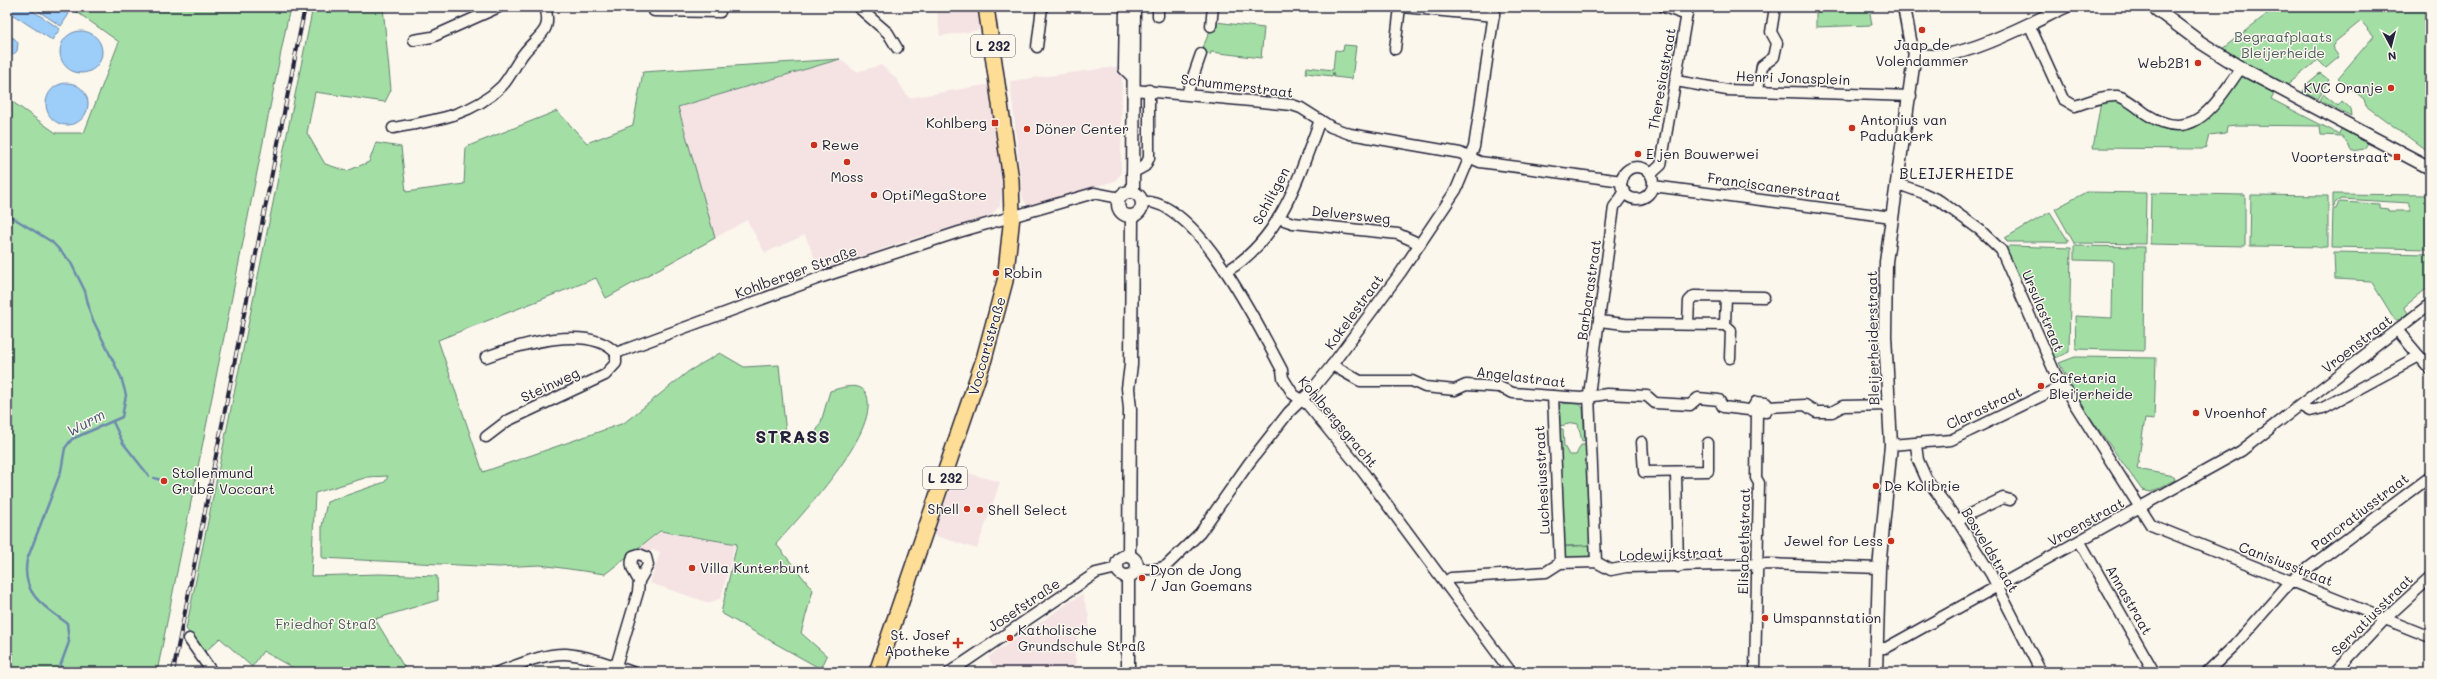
<svg xmlns="http://www.w3.org/2000/svg" width="2437" height="679" viewBox="0 0 2437 679" font-family="Mali,sans-serif">
<style>
.built{fill:#f5e3e4}
.green{fill:#a3dfa5;stroke:#628070}
.water{fill:#9dcdf9;stroke:#6c89ad}
.lines{fill:none;stroke-linecap:round;stroke-linejoin:round}
.stream{stroke:#6c89ad;stroke-width:2.5}
.minor-casing{stroke:#22223b;stroke-width:13}
.tertiary-casing{stroke:#22223b;stroke-width:15}
.primary-casing{stroke:#22223b;stroke-width:18}
.minor{stroke:#fbf7ec;stroke-width:10}
.tertiary{stroke:#fbf7ec;stroke-width:12}
.primary{stroke:#fedd96;stroke-width:15}
.rail-casing{stroke:#22223b;stroke-width:4}
.rail{stroke:#fbf7ec;stroke-width:2.5;stroke-dasharray:8;stroke-linecap:butt}
.poi-dot{fill:#c8321e;stroke:#fbf7ec;stroke-width:1.5}
.labels{text-anchor:middle;stroke-width:3;stroke-linejoin:round;paint-order:stroke}
.shield{fill:#fbf7ec;stroke:#636270;stroke-width:1}
.shield-label{font-size:13px;font-weight:bold;fill:#22223b}
.park-label{font-size:14px;fill:#495b5b;stroke:#fbf7ec}
.poi-label{font-size:14px;fill:#22223b;stroke:#fbf7ec;text-anchor:start}
.street-label{font-size:14px;fill:#22223b;stroke:#fbf7ec}
.neighbourhood-label{font-size:15px;letter-spacing:1px;fill:#22223b;stroke:#fbf7ec}
.water-label{font-size:15px;font-style:italic;fill:#475574;stroke:#fbf7ec}
.district-label{font-size:18px;font-weight:bold;letter-spacing:1px;fill:#22223b;stroke:#fbf7ec}
</style>
<rect width="100%" height="100%" fill="#fbf7ec"/>
<filter id="ink" filterUnits="userSpaceOnUse"><feTurbulence type="fractalNoise" baseFrequency=".025" numOctaves="2"/><feDisplacementMap in="SourceGraphic" scale="8" xChannelSelector="R" yChannelSelector="G"/><feConvolveMatrix kernelMatrix="1 2 1 2 8 2 1 2 1" color-interpolation-filters="sRGB"/></filter>
<g filter="url(#ink)">
<g class="built">
<path d="M947,7H977L981,30L940,36L937,10Z"/>
<path d="M840,59L856,72L881,65L895,77L909,98L990,84L999,145L1002,188L1000,206L990,216L905,241L820,271L805,235L765,253L747,220L715,238L677,107Z"/>
<path d="M1122,66L1121,174L1115,181L1028,206L1023,199L1010,81Z"/>
<path d="M957,470L1000,482L977,549L933,535Z"/>
<path d="M660,532L735,544L721,598L709,603L650,583L660,552L653,550L648,552L640,548Z"/>
<path d="M1082,594L1089,615V634L1077,635V644L1073,645L1077,668L1072,672H997L988,657Z"/>
</g>
<g class="green">
<path d="M70,7H290L157,672H7V98L56,133H84L119,42Z"/>
<path d="M313,7H383L391,90L385,102L315,92L307,133L325,164L347,171L369,162L376,143L401,147L406,192L464,184L466,147L557,111L587,143L633,125L643,72L840,59L678,107L715,238L606,298L596,278L438,340L483,472L624,423L689,371L720,353L744,367L779,365L787,444L813,438L821,422L830,391C841,388 862,380 867,396C879,434 800,516 776,544L813,590L801,633L827,656L821,669L721,613L737,544L660,531L605,574L540,565L498,567L322,558V526L327,502L385,482L388,476L368,477L315,493L311,576L379,574L437,576L438,600L375,619L407,672H300L263,651L252,667L220,638L205,652L186,629Z"/>
<path d="M1816,7H1869L1872,25L1816,27Z"/>
<path d="M2276,7H2430V153L2366,106L2364,99L2338,78L2374,36L2361,21L2335,42L2332,47L2339,57L2326,68L2318,60L2286,86L2222,49Z"/>
<path d="M1216,22L1264,28L1261,58L1211,52L1210,55L1201,52L1211,28Z"/>
<path d="M1344,45L1356,46L1352,79L1334,77L1333,72L1332,76L1306,73L1307,67L1333,70L1335,50L1343,51Z"/>
<path d="M2243,73L2274,93L2271,99L2339,134L2341,129L2368,143L2364,149L2352,151L2342,136L2321,135L2320,126L2236,125L2227,126L2226,133L2209,135L2206,147L2202,149L2093,148L2101,101L2113,98L2161,127L2205,119L2216,111Z"/>
<path d="M2320,73L2329,80L2317,99L2303,92L2308,83Z"/>
<path d="M2323,94L2338,106L2342,101L2350,108L2351,116L2319,100Z"/>
<path d="M2086,192L2146,193L2145,244L2074,243L2055,209Z"/>
<path d="M2151,193L2245,195V246L2150,244Z"/>
<path d="M2333,194L2430,195V249L2332,247L2333,209H2336L2339,202L2380,204V208L2388,209V211H2410V203L2341,199L2336,202L2333,207Z"/>
<path d="M2251,195L2328,196V247L2250,246Z"/>
<path d="M2050,212L2069,242H2007L2005,238Z"/>
<path d="M2010,246L2071,248L2069,352L2051,360L2046,348L2054,343L2026,276L2017,279L2004,250Z"/>
<path d="M2074,246L2145,247L2144,351L2076,349L2075,316L2112,318L2113,261L2074,260Z"/>
<path d="M2334,252L2430,254V286L2404,307L2408,313L2400,320H2395L2371,281L2335,279Z"/>
<path d="M2075,357L2156,358L2154,420L2145,419L2137,469L2173,476L2175,480L2151,492L2142,490L2082,406L2059,363Z"/>
<path d="M1563,403L1580,404L1583,408L1585,440L1582,441L1578,424L1573,423L1560,426L1557,424V413L1560,412L1559,406Z"/>
<path d="M1558,429H1563L1564,446L1569,455H1576L1581,445H1587L1593,545L1562,546Z"/>
<path d="M1593,545L1590,558H1565L1562,547Z"/>
</g>
<g class="water">
<path d="M7,7H27L60,29L52,40L7,11Z"/>
<path d="M32,7H59L69,14L61,26Z"/>
<circle cx="81" cy="52" r="21"/>
<path d="M7,37L14,38L18,43L17,51L13,55H7Z"/>
<circle cx="67" cy="104" r="21"/>
</g>
<g class="lines">
<g class="stream">
<path d="M7,214L52,242L70,261L85,291L91,316L121,377L126,395L122,417L72,439L65,448L61,471L27,560C21,593 43,606 67,623L69,642L58,672"/>
<path d="M113,422L123,443L149,476"/>
<path d="M154,478L164,481"/>
</g>
<g class="minor-casing">
<g id="minor">
<path d="M858,7L888,33L897,48"/>
<path d="M1125,7L1124,69L1134,79"/>
<path d="M1403,7L1494,16"/>
<path d="M1664,7L1687,15"/>
<path d="M654,11L720,12"/>
<path d="M1158,16V7"/>
<path d="M2029,24L2063,99L2075,106C2088,102 2103,95 2117,96C2126,97 2140,110 2148,115C2195,145 2216,102 2241,68"/>
<path d="M1211,26L1213,7"/>
<path d="M414,40L432,37L499,7"/>
<path d="M1037,47L1042,7"/>
<path d="M1395,49L1400,7"/>
<path d="M1676,81L1727,90L1911,96"/>
<path d="M1758,89L1762,66L1774,57L1777,43L1771,32L1775,7"/>
<path d="M1134,90L1292,105L1301,108L1331,127L1350,134L1460,153L1480,162L1622,181"/>
<path d="M1187,94L1201,54"/>
<path d="M393,128C432,121 472,116 502,86C511,76 516,63 524,53C538,35 553,32 545,7"/>
<circle cx="1637" cy="183" r="16"/>
<path d="M1132,173L1145,166L1149,158V90"/>
<path d="M1651,174L1661,165L1688,7"/>
<path d="M1898,184L1923,193L1940,201L1980,230L2001,250L2055,373L2151,525L2430,637"/>
<path d="M1653,186L1892,217"/>
<path d="M1142,202C1196,197 1260,329 1282,370L1283,378L1293,394L1308,405L1363,472L1511,672"/>
<path d="M1278,218L1293,223L1398,234L1420,244"/>
<path d="M1227,271C1281,239 1299,176 1320,120"/>
<path d="M1726,296L1725,325L1731,330L1730,358"/>
<path d="M1599,321L1625,324L1725,325"/>
<path d="M1688,324L1689,301L1694,296L1764,297"/>
<path d="M2398,331L2430,369"/>
<path d="M616,353L822,277L959,232L1094,193L1120,198"/>
<path d="M486,357C518,345 589,323 616,353"/>
<path d="M1332,365L1360,381H1412L1425,387L1455,390L1466,385L1499,387L1513,393L1581,398L1607,394L1647,396L1655,403L1690,405L1698,398L1719,400L1723,407L1766,412L1769,407L1805,405L1816,412H1832L1843,406L1889,405"/>
<path d="M1553,396L1560,563"/>
<path d="M2301,406L2310,411L2323,408L2419,356"/>
<path d="M1752,409L1756,402L1766,403L1769,407"/>
<path d="M486,437L507,421L605,375L616,363V353"/>
<path d="M1642,442L1644,472L1708,471V443"/>
<path d="M1891,445L1951,440L2062,386"/>
<path d="M1916,445L1918,460L1926,478L1957,520L1991,574L2041,672"/>
<path d="M1676,472L1678,567"/>
<path d="M1957,520L2003,498L2010,500"/>
<path d="M2080,542L2154,672"/>
<path d="M1596,562L1589,395L1614,207L1625,192"/>
<path d="M1137,569H1157L1166,566L1200,533L1249,463L1289,412L1311,391L1332,365L1401,272L1456,190L1474,147L1495,7"/>
<path d="M1446,582L1451,578L1546,572L1560,563L1596,562L1611,570L1626,567L1769,564L1879,568"/>
<path d="M189,639L212,672"/>
<path d="M1877,648H1886L2241,451L2430,304"/>
<path d="M616,666L638,592L639,581L648,565L646,557L639,554L633,556C629,566 634,572 639,581"/>
<path d="M498,672C518,665 544,653 566,654C589,656 611,665 632,672"/>
<path d="M950,672L1096,573L1117,568"/>
<path d="M1755,672L1759,483L1756,478L1757,412"/>
<path d="M2207,672L2235,645L2291,581L2430,477"/>
<path d="M2335,672L2386,618L2430,578"/>
</g>
</g>
<g class="tertiary-casing">
<g id="tertiary">
<path d="M2153,7L2200,42L2241,68L2430,168"/>
<path d="M1915,52C1947,70 2034,21 2065,7"/>
<circle cx="1130" cy="204" r="12"/>
<path d="M1133,192L1134,7"/>
<circle cx="1127" cy="566" r="10"/>
<path d="M1129,556L1130,409L1128,388L1131,365L1132,216"/>
<path d="M1128,576V672"/>
<path d="M1876,672L1879,568L1891,445L1885,336L1886,262L1915,52L1911,45L1904,7"/>
</g>
</g>
<g class="primary-casing">
<path id="primary" d="M877,672L984,359L1005,281L1012,216L1011,180L986,7"/>
</g>
<use href="#minor" class="minor"/>
<use href="#tertiary" class="tertiary"/>
<use href="#primary" class="primary"/>
<g class="rail-casing">
<path id="rail" d="M173,672L305,7"/>
</g>
<use href="#rail" class="rail"/>
</g>
</g>
<g class="poi-dot">
<circle cx="1922" cy="30" r="4"/>
<circle cx="2198" cy="63" r="4"/>
<circle cx="2391" cy="88" r="4"/>
<rect x="991" y="119" width="8" height="8" rx="2"/>
<circle cx="1852" cy="128" r="4"/>
<circle cx="1027" cy="129" r="4"/>
<circle cx="814" cy="145" r="4"/>
<circle cx="1638" cy="154" r="4"/>
<rect x="2393" y="153" width="8" height="8" rx="2"/>
<circle cx="847" cy="162" r="4"/>
<circle cx="874" cy="195" r="4"/>
<circle cx="996" cy="273" r="4"/>
<circle cx="2041" cy="386" r="4"/>
<circle cx="2196" cy="413" r="4"/>
<circle cx="164" cy="481" r="4"/>
<circle cx="1876" cy="486" r="4"/>
<circle cx="967" cy="509" r="4"/>
<circle cx="980" cy="510" r="4"/>
<circle cx="1891" cy="541" r="4"/>
<circle cx="692" cy="568" r="4"/>
<circle cx="1142" cy="578" r="4"/>
<circle cx="1765" cy="618" r="4"/>
<circle cx="1010" cy="638" r="4"/>
<path d="M956 637h4v4h4v4h-4v4h-4v-4h-4v-4h4z"/>
</g>
<g class="labels">
<g class="shield">
<rect x="971" y="35" width="44" height="22" rx="3"/>
<rect x="923" y="467" width="44" height="22" rx="3"/>
</g>
<g class="shield-label">
<text x="993" y="51">L 232</text>
<text x="945" y="483">L 232</text>
</g>
<g class="park-label">
<text x="2283" y="42">Begraafplaats<tspan x="2283" dy="16">Bleijerheide</tspan></text>
<text x="326" y="629">Friedhof Straß</text>
</g>
<g class="poi-label">
<text x="1922" y="50" text-anchor="middle">Jaap de<tspan x="1922" dy="16">Volendammer</tspan></text>
<text x="2190" y="68" text-anchor="end">Web2B1</text>
<text x="2383" y="93" text-anchor="end">KVC Oranje</text>
<text x="1860" y="125">Antonius van<tspan x="1860" dy="16">Paduakerk</tspan></text>
<text x="987" y="128" text-anchor="end">Kohlberg</text>
<text x="1035" y="134">Döner Center</text>
<text x="822" y="150">Rewe</text>
<text x="1646" y="159">E jen Bouwerwei</text>
<text x="2389" y="162" text-anchor="end">Voorterstraat</text>
<text x="847" y="182" text-anchor="middle">Moss</text>
<text x="882" y="200">OptiMegaStore</text>
<text x="1004" y="278">Robin</text>
<text x="2049" y="383">Cafetaria<tspan x="2049" dy="16">Bleijerheide</tspan></text>
<text x="2204" y="418">Vroenhof</text>
<text x="172" y="478">Stollenmund<tspan x="172" dy="16">Grube Voccart</tspan></text>
<text x="1884" y="491">De Kolibrie</text>
<text x="959" y="514" text-anchor="end">Shell</text>
<text x="988" y="515">Shell Select</text>
<text x="1883" y="546" text-anchor="end">Jewel for Less</text>
<text x="700" y="573">Villa Kunterbunt</text>
<text x="1150" y="575">Dyon de Jong<tspan x="1150" dy="16">/ Jan Goemans</tspan></text>
<text x="1773" y="623">Umspannstation</text>
<text x="1018" y="635">Katholische<tspan x="1018" dy="16">Grundschule Straß</tspan></text>
<text x="950" y="640" text-anchor="end">St. Josef<tspan x="950" dy="16">Apotheke</tspan></text>
</g>
<g class="street-label">
<text transform="translate(1793 78) rotate(2)" y="5">Henri Jonasplein</text>
<text transform="translate(1662 79) rotate(-80)" y="5">Theresiastraat</text>
<text transform="translate(1237 86) rotate(7)" y="5">Schummerstraat</text>
<text transform="translate(1774 187) rotate(8)" y="5">Franciscanerstraat</text>
<text transform="translate(1271 196) rotate(-62)" y="5">Schiltgen</text>
<text transform="translate(1351 215) rotate(6)" y="5">Delversweg</text>
<text transform="translate(796 272) rotate(-20)" y="5">Kohlberger Straße</text>
<text transform="translate(1589 290) rotate(-82)" y="5">Barbarastraat</text>
<text transform="translate(2043 311) rotate(67)" y="5">Ursulastraat</text>
<text transform="translate(1354 312) rotate(-54)" y="5">Kokelestraat</text>
<text transform="translate(1873 338) rotate(-91)" y="5">Bleijerheiderstraat</text>
<text transform="translate(2357 344) rotate(-38)" y="5">Vroenstraat</text>
<text transform="translate(987 346) rotate(-74)" y="5">Voccartstraße</text>
<text transform="translate(1521 377) rotate(7)" y="5">Angelastraat</text>
<text transform="translate(550 385) rotate(-25)" y="5">Steinweg</text>
<text transform="translate(1984 408) rotate(-25)" y="5">Clarastraat</text>
<text transform="translate(1338 422) rotate(50)" y="5">Kohlbergsgracht</text>
<text transform="translate(1542 480) rotate(-93)" y="5">Luchesiusstraat</text>
<text transform="translate(2360 512) rotate(-37)" y="5">Pancratiusstraat</text>
<text transform="translate(2086 522) rotate(-29)" y="5">Vroenstraat</text>
<text transform="translate(1744 541) rotate(-89)" y="5">Elisabethstraat</text>
<text transform="translate(1990 550) rotate(59)" y="5">Bosveldstraat</text>
<text transform="translate(1671 554) rotate(-2)" y="5">Lodewijkstraat</text>
<text transform="translate(2286 564) rotate(21)" y="5">Canisiusstraat</text>
<text transform="translate(2129 600) rotate(60)" y="5">Annastraat</text>
<text transform="translate(1024 605) rotate(-34)" y="5">Josefstraße</text>
<text transform="translate(2372 615) rotate(-45)" y="5">Servatiusstraat</text>
</g>
<g class="neighbourhood-label">
<text x="1957" y="179">BLEIJERHEIDE</text>
</g>
<g class="water-label">
<text transform="translate(86 423) rotate(-28)" y="5">Wurm</text>
</g>
<g class="district-label">
<text x="793" y="443">STRASS</text>
</g>
</g>
<rect width="2437" height="679" fill="none" stroke="#fbf7ec" stroke-width="24"/>
<rect x="12" y="12" width="2413" height="655" fill="none" stroke="#22223b" stroke-width="1.5" filter="url(#ink)"/>
<g transform="translate(2391 46) rotate(173)" stroke="#fbf7ec" stroke-width="3" paint-order="stroke">
<path d="M0-3L7 15L0 10L-7 15Z" fill="#22223b"/>
<text y="-6" font-size="11" font-weight="bold" text-anchor="middle" fill="#22223b">N</text>
</g>
</svg>
